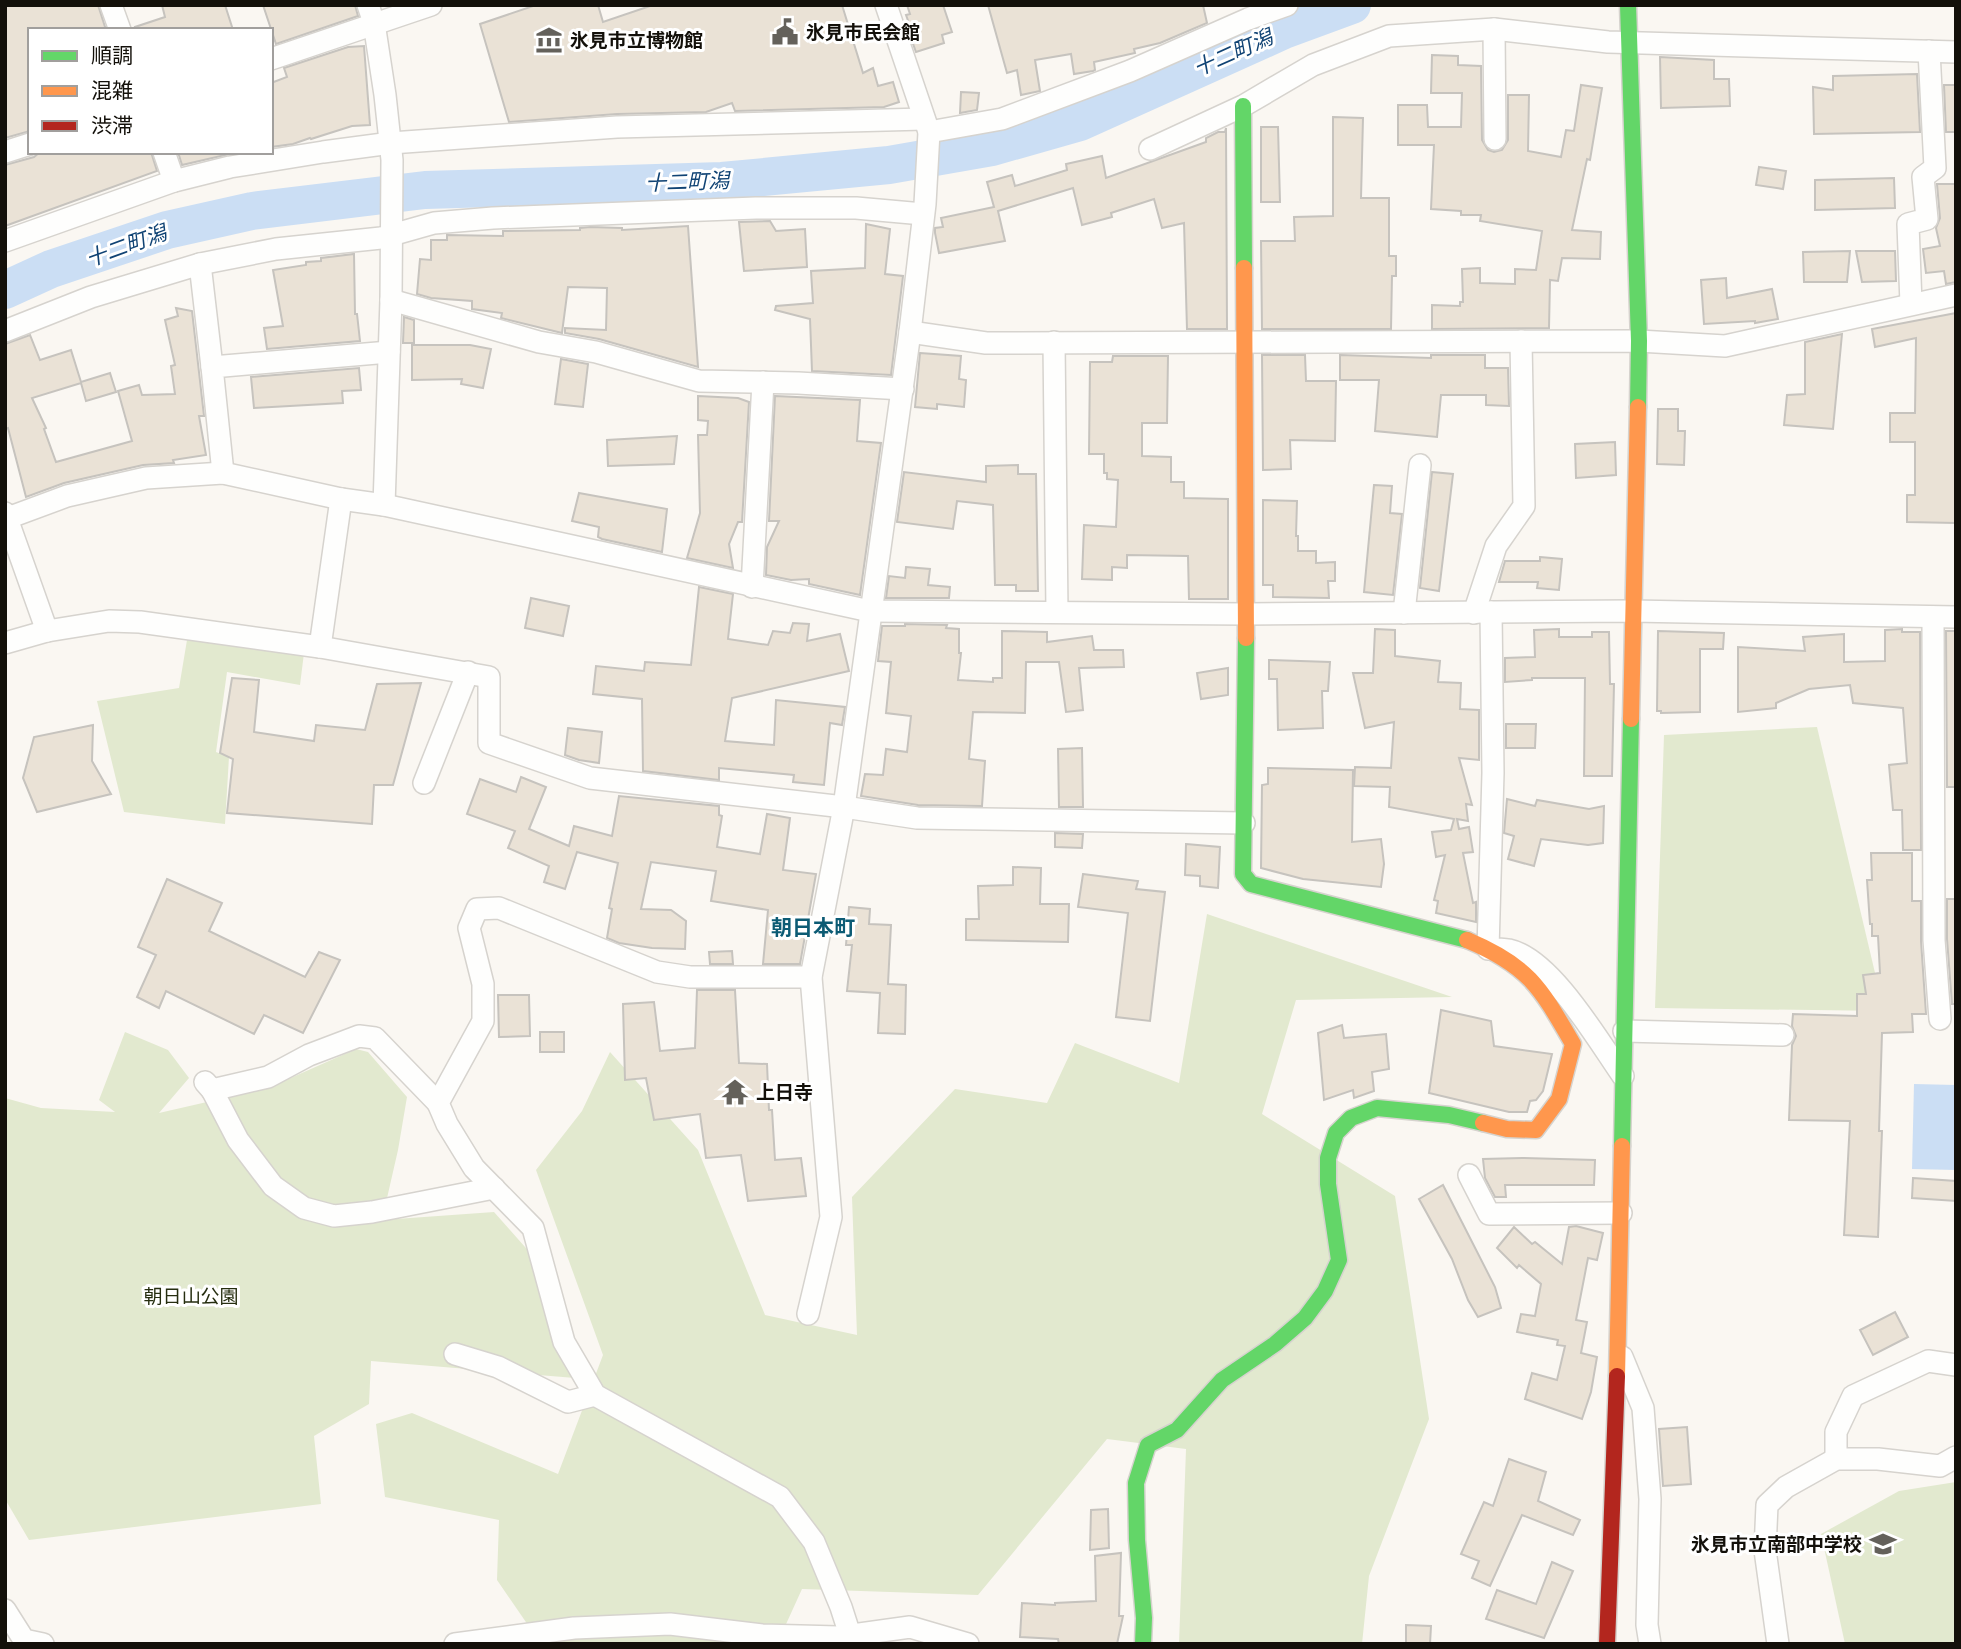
<svg xmlns="http://www.w3.org/2000/svg" width="1961" height="1649" viewBox="0 0 1961 1649" font-family="'Fira Sans','Noto Sans JP',sans-serif">
<style>
.green{fill:#e2e9cf}
.water{fill:#cbdef4}
.lines{fill:none;stroke-linecap:round;stroke-linejoin:round}
.river{stroke:#cbdef4;stroke-width:38}
.building{fill:#eae2d6;stroke:#c6c3be;stroke-width:2}
.street-casing{stroke:#d6d3ce;stroke-width:24}
.fast-casing{stroke:#d6d3ce;stroke-width:19}
.slow-casing{stroke:#d6d3ce;stroke-width:19}
.jam-casing{stroke:#d6d3ce;stroke-width:19}
.street{stroke:#fefefd;stroke-width:21}
.fast{stroke:#63d668;stroke-width:16}
.slow{stroke:#ff974d;stroke-width:16}
.jam{stroke:#b3261e;stroke-width:16}
.labels{text-anchor:middle;stroke-width:6;stroke-linejoin:round;paint-order:stroke}
.poi-label{font-size:19px;font-weight:bold;fill:#13100a;stroke:#fff;text-anchor:start}
.park-label{font-size:19px;fill:#262e10;stroke:#fff}
.water-label{font-size:21px;font-style:italic;fill:#104374;stroke:#fff}
.neighbourhood-label{font-size:21px;font-weight:bold;fill:#0c5b74;stroke:#fff}
</style>
<rect width="100%" height="100%" fill="#faf7f2"/>
<g class="green">
<path d="M187,640L304,653L300,685L227,672L216,752L229,757L225,824L124,812L97,701L179,688Z"/>
<path d="M1817,727L1884,1011L1655,1008L1664,735Z"/>
<path d="M1207,914L1452,997L1296,1000L1262,1114L1395,1196L1429,1419L1369,1576L1362,1644H1179L1186,1449L1107,1439L978,1595L802,1589L777,1644H541L497,1580L499,1520L385,1497L376,1424L412,1413L558,1474L603,1355L536,1170L582,1111L610,1052L698,1150L765,1315L857,1335L852,1197L955,1089L1047,1103L1075,1043L1179,1083Z"/>
<path d="M125,1032L168,1050L189,1078L159,1113L268,1088L356,1049L368,1052L407,1097L398,1150L382,1220L494,1212L533,1256L575,1378L371,1361L369,1404L314,1436L321,1504L29,1540L5,1499V1098L41,1108L115,1112L99,1100Z"/>
<path d="M1956,1482V1644H1845L1821,1534L1899,1491Z"/>
</g>
<path class="water" d="M1914,1084L1956,1085V1170L1912,1169Z"/>
<g class="lines">
<path class="river" d="M5,290L51,269L167,230L252,211L425,190L722,181L889,165L992,147L1080,122L1284,30L1352,5"/>
</g>
<g class="building">
<path d="M5,5H98L106,30H30V131L5,138Z"/>
<path d="M162,5H225L233,30H136L135,27L165,17Z"/>
<path d="M263,5H355L358,16L276,44Z"/>
<path d="M536,5H598L603,22L653,5H842L863,73L873,68L878,86L893,82L899,102L884,107L735,111L732,103L706,112L617,114L509,122L480,24Z"/>
<path d="M907,5H943L952,32L942,35L944,43L916,52L907,27L910,26L906,15L910,14Z"/>
<path d="M988,5H1203L1207,23L1160,43L1134,49L1135,53L1094,62L1095,70L1093,71L1074,74L1071,54L1035,60L1040,91L1021,95L1017,70L1007,73Z"/>
<path d="M364,46L370,125L352,126L311,139L310,138L293,144L271,147V83L287,77L284,68L348,47Z"/>
<path d="M1432,55L1458,56V65L1481,66L1482,140L1488,150L1494,152L1502,150L1508,140V95H1529L1528,151L1561,157L1566,130L1574,131L1581,85L1602,88L1590,160L1587,159L1572,230L1601,232L1600,259L1562,258L1558,281L1550,280L1549,328L1432,329V305L1460,306V302H1463L1462,269L1480,268V283L1515,284V269L1536,270L1542,231L1480,221L1481,215H1461V211L1431,209L1434,145H1398V105H1427L1428,127H1461L1462,93H1431Z"/>
<path d="M1660,57L1714,60V79H1729L1730,106L1661,108Z"/>
<path d="M1917,74L1920,132L1814,134L1813,87L1833,90V76Z"/>
<path d="M1944,85H1956V132H1946Z"/>
<path d="M961,92L979,93L977,110L960,113Z"/>
<path d="M1333,117L1363,118L1361,198H1389V256H1396V276H1392L1391,329H1262L1261,241H1295L1294,217L1333,216Z"/>
<path d="M1261,127H1278L1280,202H1261Z"/>
<path d="M1226,128L1227,329H1187L1184,223L1162,228L1154,199L1111,213L1112,217L1082,225L1073,188L998,211L1005,241L939,253L935,233V228L943,227L941,218L994,207L987,182L1012,175L1015,186L1067,170L1066,164L1102,156L1106,178L1206,142V138L1218,132H1225Z"/>
<path d="M40,152H151L157,171L5,226V165L34,157Z"/>
<path d="M178,152H234V153L182,165Z"/>
<path d="M1759,167L1786,171L1783,189L1756,185Z"/>
<path d="M1894,178L1895,208L1815,210V180Z"/>
<path d="M1937,184H1956V282L1946,284L1944,271L1926,273L1923,249L1940,246L1936,228L1940,218Z"/>
<path d="M770,221L776,231L805,229L807,267L744,271L739,222Z"/>
<path d="M866,224L890,229L885,274L903,276L891,375L812,371L810,319L775,310L776,306L813,303L811,271L865,268Z"/>
<path d="M688,226L698,367L599,339L565,333V328L606,330L607,288L568,287L562,333L501,318L502,313L472,309V301L431,298L417,294L420,259L431,260V240H447V235L503,236V231L580,230V228L590,227L622,228V230Z"/>
<path d="M1850,251L1847,282H1804L1803,252Z"/>
<path d="M1856,251H1895L1896,281L1862,282Z"/>
<path d="M354,254L355,314H357L360,341L267,349L264,328L283,326L273,270L306,265V262L321,261V258Z"/>
<path d="M1726,278L1727,298L1772,289L1778,319L1755,323V321L1704,324L1701,280Z"/>
<path d="M176,308L192,311L204,416H199L206,455L173,460L174,463L143,465L64,483L26,497L8,428L5,429V344L30,335L40,360L71,350L81,382L110,373L116,392L86,401L81,383L32,398L46,428L44,429L56,462L132,441L118,391L139,385L142,395L175,394L171,366L175,365L165,320L178,316Z"/>
<path d="M1956,313V523L1907,522V495H1915V442H1890V413H1915L1916,338L1875,347L1872,329Z"/>
<path d="M404,317L414,320V343H403Z"/>
<path d="M1842,334L1833,429L1784,425L1787,395L1805,394V342Z"/>
<path d="M412,345H470L491,349L483,388L461,384L462,379L412,380Z"/>
<path d="M920,353L961,356L959,379L966,380L964,407L937,404V409L915,407Z"/>
<path d="M1262,355H1305L1306,381H1336L1335,441L1290,440L1291,469L1263,470Z"/>
<path d="M1340,355L1431,358V355H1485V368H1508L1509,406L1486,405V395H1441L1437,437L1375,431L1379,380H1340Z"/>
<path d="M1113,356H1168L1167,423H1142V456L1171,457V482H1184V498L1228,499V599H1189L1188,556L1127,555V568L1112,567V580L1082,579L1084,525L1116,527L1118,480L1107,479V473H1104V454H1089L1090,362H1112Z"/>
<path d="M561,359L588,364L583,407L555,404Z"/>
<path d="M359,368L361,390L342,391L343,403L254,408L251,377Z"/>
<path d="M698,396L738,398L749,402L742,522H738L729,544L733,568L687,558L700,513L698,435H707L708,421L698,420Z"/>
<path d="M775,396L860,400L857,441L881,443L860,595L809,584V579L791,580L766,575L767,547L779,521H769Z"/>
<path d="M1658,409H1678V431H1685L1684,465L1657,464Z"/>
<path d="M677,436L674,464L608,466L607,440Z"/>
<path d="M1615,442L1616,475L1576,478L1575,444Z"/>
<path d="M1018,465V474H1036L1038,591H1016V585H995L993,505L957,501L953,529L897,522L904,472L986,482V466Z"/>
<path d="M1432,472L1453,474L1439,591L1420,588Z"/>
<path d="M1374,485L1392,486L1390,513L1402,514L1393,595L1364,592Z"/>
<path d="M579,493L667,509L662,552L602,539L598,537L599,527L572,521Z"/>
<path d="M1263,500L1297,501L1296,536H1298V551H1316V563L1335,562V581H1328L1329,598L1273,597V585H1263Z"/>
<path d="M1540,557L1562,559L1559,590L1537,588L1538,582H1499L1505,561H1540Z"/>
<path d="M906,567L930,569L928,585L950,587L949,598H886L889,576L905,578Z"/>
<path d="M699,587L733,594L728,639L768,645L773,631L790,633L793,623L809,624L807,641L840,634L849,671L732,698L725,741L774,745L776,700L845,707L842,725L830,723L824,785L793,782L794,775L719,768V780L643,771L642,699L593,694L596,666L644,671L645,662L691,665Z"/>
<path d="M531,598L569,606L563,636L525,628Z"/>
<path d="M905,624L947,625L946,628L959,629V653H961L958,680L993,682V678H1002V631L1047,632V642L1092,636L1094,650H1123L1124,667L1079,668L1083,710L1066,712L1059,662H1026L1025,713L973,712L969,759L985,761L982,806L918,805L861,796L865,774L883,775L886,749L907,752L911,716L886,713L891,662L878,661L882,626H905Z"/>
<path d="M1375,629L1395,630V656L1440,661L1438,682L1461,683L1460,709L1479,710V760L1459,758L1472,805L1466,804L1468,821L1457,819L1459,829L1469,827L1473,852L1463,853L1473,903L1476,902V922L1436,913L1438,901L1434,900L1445,855L1436,857L1432,832L1451,830L1454,819L1389,807L1390,787L1354,786L1355,767L1391,768L1394,722L1365,728L1353,673H1373Z"/>
<path d="M1559,629V637H1592V632H1609L1610,684H1614L1612,776H1584L1585,678H1532V680L1505,682V658L1535,657L1534,630Z"/>
<path d="M1902,629V632H1920L1921,850H1903L1902,810H1893L1889,765L1907,763L1903,708L1853,703L1850,685L1809,689L1776,703V708L1738,712V647L1805,651L1803,637L1844,634V662L1885,661V630Z"/>
<path d="M1658,631L1724,633L1723,649H1700V712L1661,713V711H1657Z"/>
<path d="M1946,631H1956V787H1947Z"/>
<path d="M1269,660L1330,662L1328,691H1322L1323,728L1278,730L1277,679H1269Z"/>
<path d="M1228,668V695L1201,699L1197,673Z"/>
<path d="M232,678L259,680L254,732L314,741L316,725L365,730L377,684L421,683L393,785H374L372,824L227,813L233,759L220,753Z"/>
<path d="M1506,724H1536L1535,748H1506Z"/>
<path d="M93,725L92,761L111,794L37,812L23,778L34,737Z"/>
<path d="M568,728L602,732L599,763L579,760L565,755Z"/>
<path d="M1082,748L1083,807H1059L1058,749Z"/>
<path d="M1268,768L1353,770L1352,842L1381,839L1384,864L1381,887L1303,879L1261,868L1262,785L1268,784Z"/>
<path d="M521,777L546,787L529,829L569,846L574,826L612,836L619,796L719,806V815L722,816L717,847L760,854L767,814L790,818L783,870L816,874L800,964H763L768,910L711,901L716,871L651,862L641,909L671,910L686,921L685,949L652,948L619,943L607,938L612,909L609,908L618,863L577,852L565,889L544,882L549,866L508,848L515,831L467,814L480,779L516,792Z"/>
<path d="M1507,799L1535,806L1537,800L1589,809L1604,806L1603,843L1588,845L1541,839L1534,866L1508,859L1514,836L1504,833Z"/>
<path d="M1055,833L1083,834L1082,848L1055,847Z"/>
<path d="M1186,844L1220,847L1218,888L1200,886V876L1185,875Z"/>
<path d="M1871,853H1912V901H1921V941L1926,1014H1912L1913,1032L1882,1033L1879,1131H1882L1878,1237L1844,1235L1850,1121L1789,1120L1792,1045L1796,1036L1792,1026L1793,1014L1857,1016V994H1866L1863,975L1880,973L1878,936H1872V924H1870L1867,880H1872Z"/>
<path d="M1013,867L1041,868L1040,904H1069L1068,942L966,940V919H979L978,886L1013,885Z"/>
<path d="M1083,874L1138,881L1136,889L1165,892L1150,1021L1116,1017L1128,913L1078,907Z"/>
<path d="M167,879L222,903L209,931L305,977L319,952L340,960L303,1033L264,1015L254,1034L166,991L159,1008L137,997L156,955L138,947Z"/>
<path d="M1947,899H1956V1004H1952L1947,939Z"/>
<path d="M849,907L870,909L869,924L891,925L888,984L906,985L905,1034L878,1033L880,993L847,991L852,945H846Z"/>
<path d="M732,951L733,964H710L709,952Z"/>
<path d="M697,990H735L739,1063L767,1064L769,1110H772L775,1160L801,1158L806,1196L748,1201L741,1155L706,1158L700,1114L654,1120L646,1078L625,1080L623,1004L654,1002L660,1051L695,1048Z"/>
<path d="M498,995H529L530,1036L499,1037Z"/>
<path d="M1441,1010L1491,1021L1494,1046L1552,1054L1543,1091L1536,1100L1530,1101L1527,1112H1509L1429,1093Z"/>
<path d="M1342,1025L1344,1038L1386,1034L1389,1069L1372,1072L1374,1091L1354,1098L1353,1090L1324,1100L1318,1033Z"/>
<rect x="540" y="1032" width="24" height="20"/>
<path d="M1522,1158L1595,1160L1594,1185H1505L1506,1197H1495L1485,1178L1483,1159Z"/>
<path d="M1913,1178L1956,1181V1201L1912,1198Z"/>
<path d="M1443,1185L1495,1287L1501,1308L1478,1317L1468,1300L1452,1259L1419,1199Z"/>
<path d="M1576,1226L1603,1233L1597,1260L1588,1258L1576,1320L1587,1322L1581,1353L1597,1357L1591,1392L1582,1419L1525,1399L1532,1373L1557,1380L1565,1346L1557,1345L1558,1340L1517,1332L1521,1314L1535,1316L1541,1284L1519,1265L1517,1268L1497,1248L1514,1227L1532,1244L1535,1242L1562,1264L1569,1227Z"/>
<path d="M1895,1312L1908,1337L1873,1355L1860,1330Z"/>
<path d="M1687,1427L1691,1484L1663,1486L1659,1429Z"/>
<path d="M1509,1459L1546,1472L1538,1501L1580,1520L1573,1535L1522,1515L1490,1586L1472,1578L1479,1561L1461,1554L1484,1502L1493,1506Z"/>
<path d="M1108,1509L1109,1548L1090,1550L1091,1510Z"/>
<path d="M1121,1553L1119,1616H1123L1117,1644H1059L1058,1639L1020,1637L1022,1603L1055,1605V1603L1096,1601L1095,1556Z"/>
<path d="M1552,1562L1573,1571L1544,1638L1486,1619L1497,1590L1536,1604Z"/>
<path d="M1406,1625L1431,1626L1430,1644H1406Z"/>
</g>
<g class="lines">
<g class="street-casing">
<g id="street">
<path d="M111,5L120,30"/>
<path d="M368,5L374,23L385,95L392,160L391,300L384,505"/>
<path d="M1494,29L1495,139"/>
<path d="M271,59L431,5"/>
<path d="M929,132L1002,119L1130,71L1248,19L1287,5"/>
<path d="M1150,149L1243,106L1313,65L1389,36L1494,29L1608,42L1956,52"/>
<path d="M5,152L30,144"/>
<path d="M164,152L174,181"/>
<path d="M5,241L174,181L230,167L323,152L391,143L617,127L924,119"/>
<path d="M200,264L212,367"/>
<path d="M391,300L539,342L596,352L699,381L798,383L903,389"/>
<path d="M1911,304L1908,224L1927,219L1923,177L1935,168L1929,51"/>
<path d="M5,331L91,297L200,264L276,249L381,238L434,223L493,218L756,208H856L923,214"/>
<path d="M910,332L986,343L1639,341L1725,346L1956,295"/>
<path d="M1054,342L1057,612"/>
<path d="M223,473L212,367L389,352"/>
<path d="M5,513L47,631"/>
<path d="M5,519L67,496L146,478L223,473L341,499L384,505L870,611L1246,614L1632,611L1956,617"/>
<path d="M752,587L763,382"/>
<path d="M1491,612L1493,773L1488,949C1495,949 1503,949 1509,950C1551,959 1599,1042 1623,1076"/>
<path d="M1404,613L1420,465"/>
<path d="M1474,613L1496,546L1524,506L1521,341"/>
<path d="M1933,617L1934,940L1940,1019"/>
<path d="M5,643L47,631L109,621L140,622L320,647L489,677V743L590,778L844,807L917,818L1244,823"/>
<path d="M320,647L341,499"/>
<path d="M424,783L468,672"/>
<path d="M811,977H690L657,972L499,908L477,909L469,928L483,984V1021L438,1103L447,1124L474,1168L533,1228L564,1342L595,1395L780,1497L814,1542L841,1607L850,1635"/>
<path d="M1624,1031L1783,1035"/>
<path d="M205,1082L212,1090L268,1077L309,1055L359,1036L375,1038L438,1103"/>
<path d="M212,1090L238,1140L273,1186L304,1208L334,1216L372,1212L494,1188"/>
<path d="M1469,1175L1489,1214L1621,1213"/>
<path d="M808,1314L831,1217L811,977L844,807L910,332L925,204L929,132L886,5"/>
<path d="M455,1354L498,1367L568,1402L595,1395"/>
<path d="M1622,1357L1643,1408L1650,1499L1647,1625L1650,1644"/>
<path d="M1836,1459V1432L1853,1396L1928,1361L1956,1365"/>
<path d="M5,1610L24,1640L43,1644"/>
<path d="M455,1644L574,1628L670,1624L762,1635L838,1637L910,1627L968,1644"/>
<path d="M1778,1644L1765,1550L1767,1505L1786,1487L1836,1459H1878L1940,1466L1956,1457"/>
</g>
</g>
<g class="fast-casing">
<g id="fast">
<path d="M1628,5L1639,341L1638,407"/>
<path d="M1243,106L1244,268"/>
<path d="M1246,638L1243,874L1251,884L1467,940"/>
<path d="M1622,1146L1631,719"/>
<path d="M1143,1644L1144,1618L1137,1540L1136,1483L1148,1445L1177,1430L1222,1380L1275,1344L1305,1318L1325,1291L1339,1260L1328,1184V1158L1336,1133L1351,1118L1377,1108L1449,1115L1483,1123"/>
</g>
</g>
<g class="slow-casing">
<g id="slow">
<path d="M1244,268L1246,638"/>
<path d="M1631,719L1638,407"/>
<path d="M1467,940C1529,966 1540,987 1573,1044L1559,1099L1536,1130L1507,1129L1483,1123"/>
<path d="M1617,1376L1622,1146"/>
</g>
</g>
<g class="jam-casing">
<path id="jam" d="M1607,1644L1617,1376"/>
</g>
<use href="#street" class="street"/>
<use href="#fast" class="fast"/>
<use href="#slow" class="slow"/>
<use href="#jam" class="jam"/>
</g>
<defs>
<g id="civic-bare" transform="scale(2.1)"><path d="M-.6-6.5H3V-4.5H.6V-3L4-1V1h2V6H-6V1h2V-1L-.6-3ZM-1.2 2.5V6h2.4V2.5Z" fill="#64615b" stroke="#fff" stroke-width="2.5" paint-order="stroke"/></g>
<g id="museum-bare" transform="scale(2.1)"><path d="M0-6L6-3V-2H-6V-3ZM-5-1h2V3h-2ZM-1-1h2V3h-2ZM3-1h2V3H3ZM-6 4H6V6H-6Z" fill="#64615b" stroke="#fff" stroke-width="2.5" paint-order="stroke"/></g>
<g id="temple-bare" transform="scale(2.1)"><path d="M0-6L5-2H3V0L6.5 2.5H4V6H1.5V3h-3V6H-4V2.5H-6.5L-3 0V-2H-5Z" fill="#64615b" stroke="#fff" stroke-width="2.5" paint-order="stroke"/></g>
<g id="school-bare" transform="scale(2.1)"><path d="M0-5L7-2L0 1L-7-2ZM-4 1L0 2.5L4 1V4Q0 6-4 4Z" fill="#64615b" stroke="#fff" stroke-width="2.5" paint-order="stroke"/></g>
</defs>
<g fill-rule="evenodd">
<use href="#civic-bare" x="785" y="32"/>
<use href="#museum-bare" x="549" y="40"/>
<use href="#temple-bare" x="735" y="1092"/>
<use href="#school-bare" x="1883" y="1544"/>
</g>
<g class="labels">
<g class="poi-label">
<text x="806" y="39">氷見市民会館</text>
<text x="570" y="47">氷見市立博物館</text>
<text x="756" y="1099">上日寺</text>
<text x="1862" y="1551" text-anchor="end">氷見市立南部中学校</text>
</g>
<g class="park-label">
<text x="191" y="1303">朝日山公園</text>
</g>
<g class="water-label">
<text transform="translate(1233 53) rotate(-24)" y="7">十二町潟</text>
<text transform="translate(687 182) rotate(-2)" y="7">十二町潟</text>
<text transform="translate(126 246) rotate(-20)" y="7">十二町潟</text>
</g>
<g class="neighbourhood-label">
<text x="813" y="935">朝日本町</text>
</g>
</g>
<rect width="1961" height="1649" fill="none" stroke="#13100a" stroke-width="14"/>
<rect x="28" y="28" width="245" height="126" fill="#ffffff" stroke="#a19f9d" stroke-width="2"/>
<rect x="42" y="51" width="35" height="10" fill="#63d668" stroke="#a19f9d" stroke-width="2"/>
<text x="91" y="63" font-size="21" fill="#13100a">順調</text>
<rect x="42" y="86" width="35" height="10" fill="#ff974d" stroke="#a19f9d" stroke-width="2"/>
<text x="91" y="98" font-size="21" fill="#13100a">混雑</text>
<rect x="42" y="121" width="35" height="10" fill="#b3261e" stroke="#a19f9d" stroke-width="2"/>
<text x="91" y="133" font-size="21" fill="#13100a">渋滞</text>
</svg>
